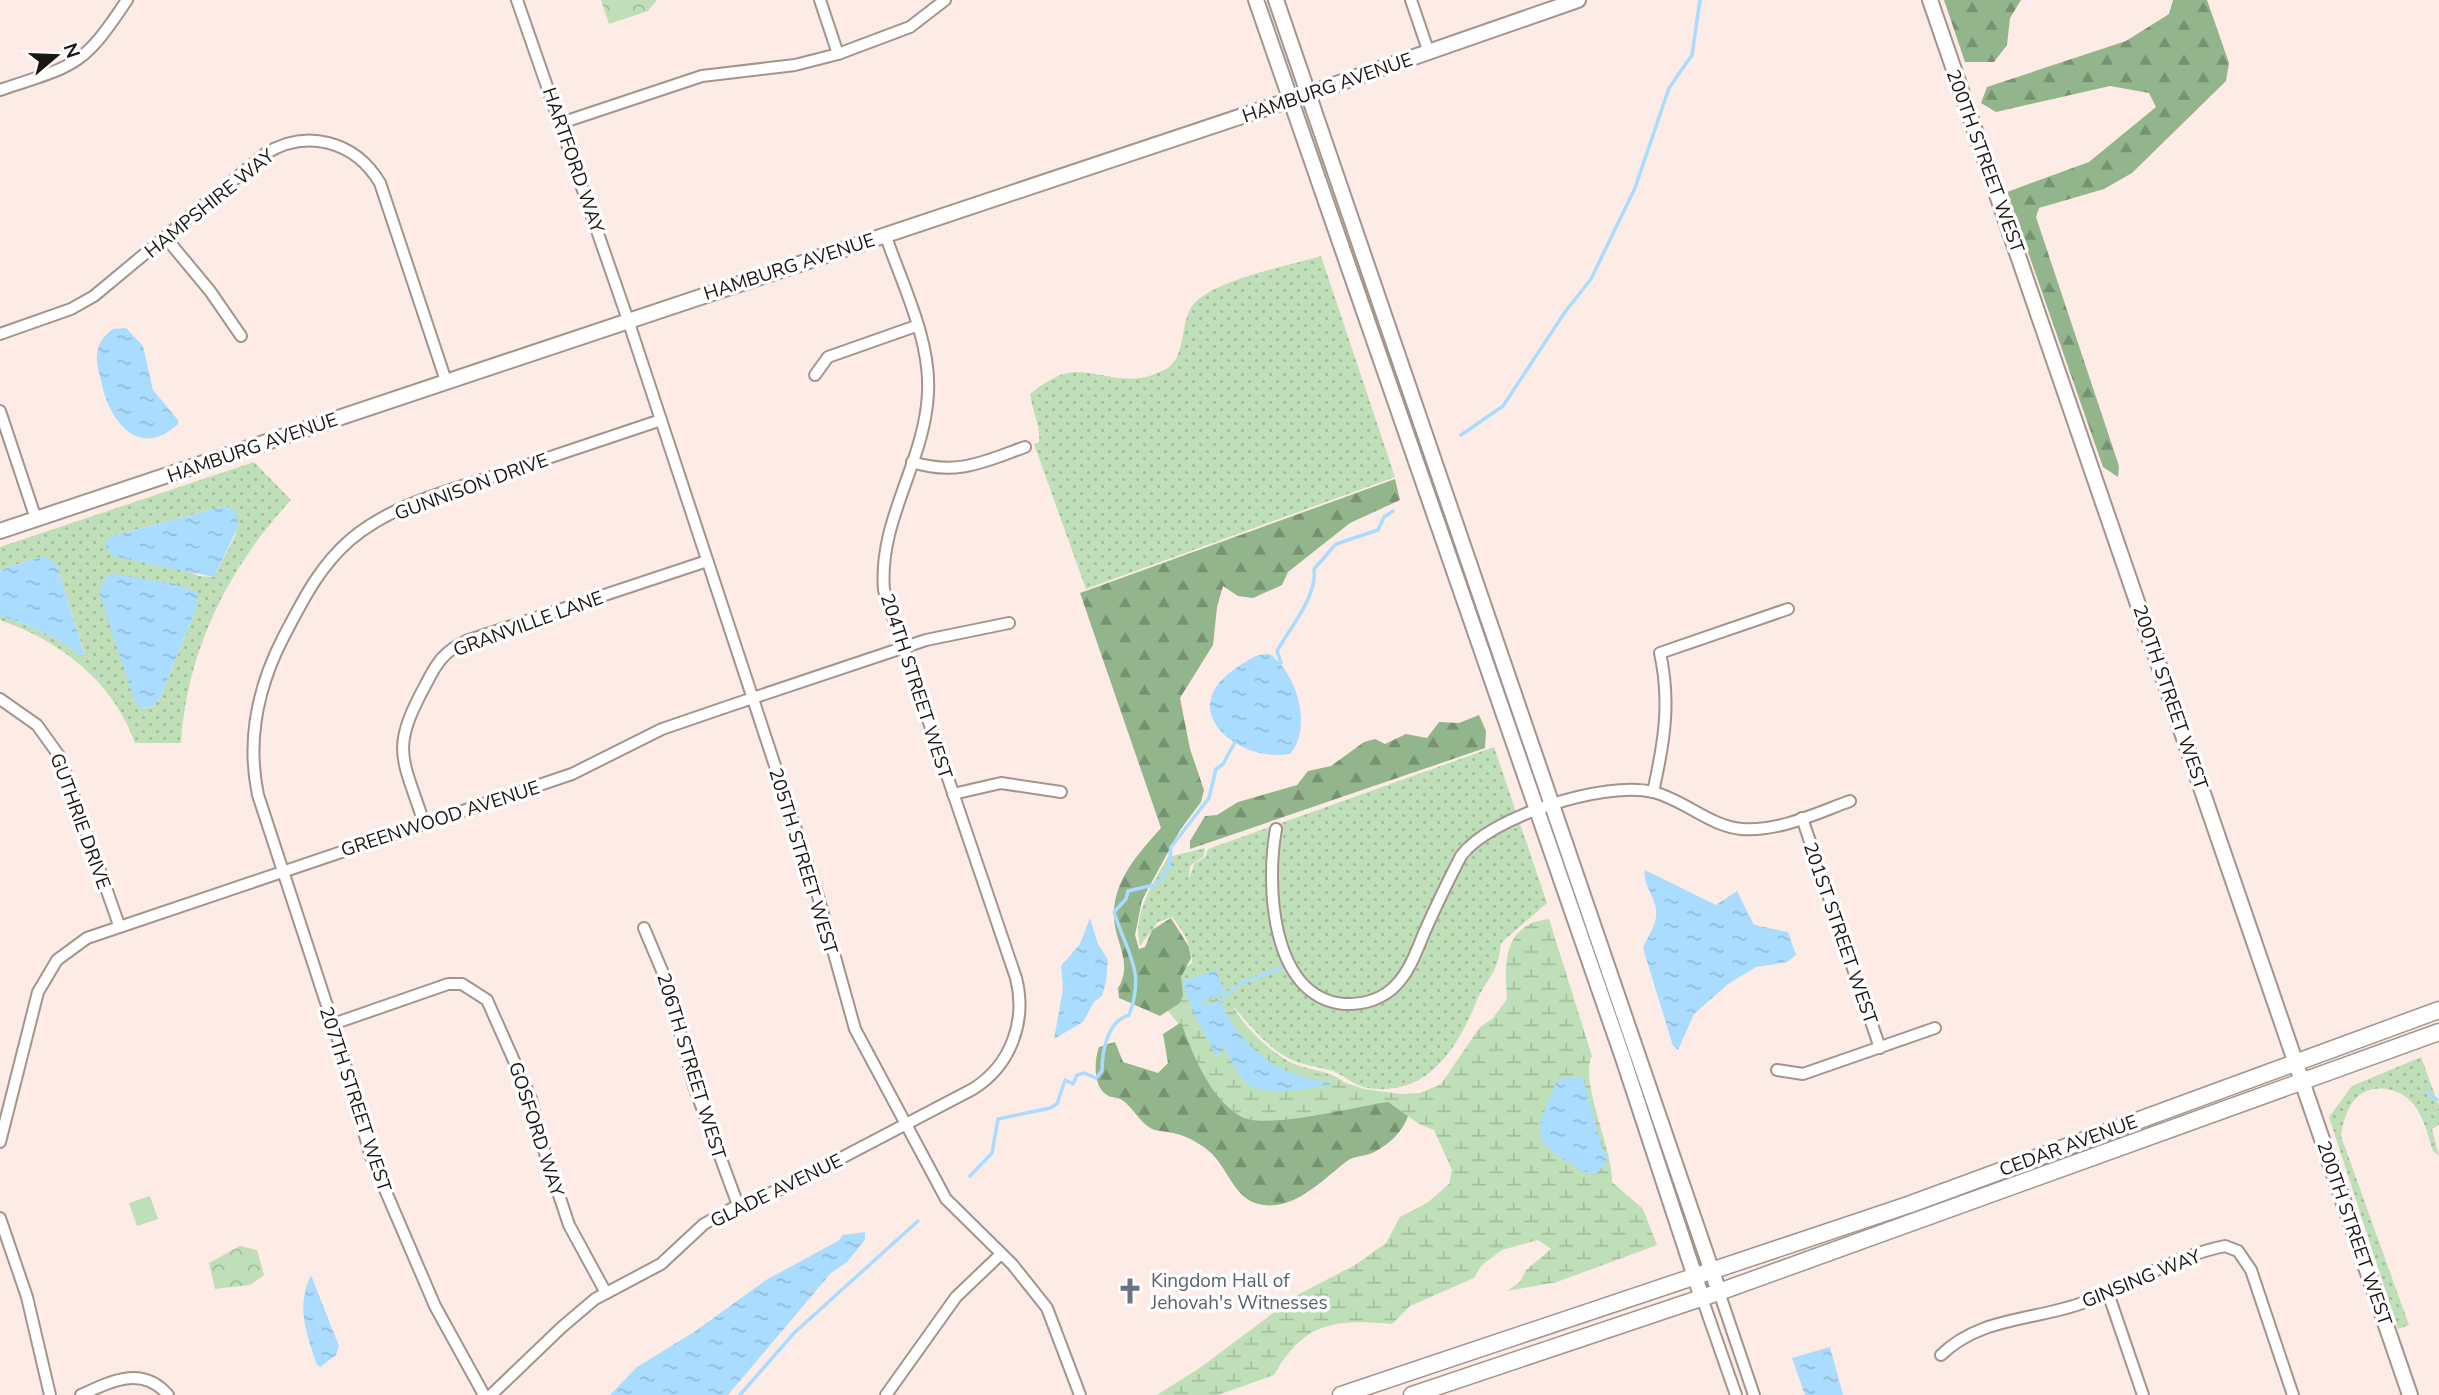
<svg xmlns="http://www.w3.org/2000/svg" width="2439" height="1395" viewBox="0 0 2439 1395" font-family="'Nunito Sans',sans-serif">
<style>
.grass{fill:url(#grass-dots);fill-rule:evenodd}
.forest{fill:url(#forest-firs)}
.wetland{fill:url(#wetland-marsh)}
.park{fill:url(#park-crowns)}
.pitch{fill:#bfdfb8}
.water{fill:url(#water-ripples)}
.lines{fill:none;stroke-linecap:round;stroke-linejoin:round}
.stream{stroke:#aadcff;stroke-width:3.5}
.street-casing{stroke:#a3948e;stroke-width:14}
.secondary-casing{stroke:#a3948e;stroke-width:18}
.primary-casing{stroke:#a3948e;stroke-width:19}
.street{stroke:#fff;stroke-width:10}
.secondary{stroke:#fff;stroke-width:14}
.primary{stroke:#fff;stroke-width:16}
.labels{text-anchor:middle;stroke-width:7;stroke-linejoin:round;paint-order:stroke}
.street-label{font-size:19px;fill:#1b1513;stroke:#fefefe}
.worship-label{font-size:19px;fill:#5b616d;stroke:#fefefe;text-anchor:start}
</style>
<defs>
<pattern id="grass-dots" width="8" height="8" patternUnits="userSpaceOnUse" patternTransform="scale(1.75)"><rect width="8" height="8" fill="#bfdfb8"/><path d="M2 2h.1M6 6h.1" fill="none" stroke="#a4be9d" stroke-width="1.8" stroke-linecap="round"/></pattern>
<pattern id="forest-firs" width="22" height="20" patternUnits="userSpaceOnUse" patternTransform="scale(1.75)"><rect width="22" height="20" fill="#93b58b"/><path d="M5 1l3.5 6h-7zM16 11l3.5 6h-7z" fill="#779270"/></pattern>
<pattern id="wetland-marsh" width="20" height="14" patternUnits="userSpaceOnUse" patternTransform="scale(1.75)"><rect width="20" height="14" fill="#bfdfb8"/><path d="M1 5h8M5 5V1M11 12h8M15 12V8" fill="none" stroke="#a4be9d"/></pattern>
<pattern id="park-crowns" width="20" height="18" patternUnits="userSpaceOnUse" patternTransform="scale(1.75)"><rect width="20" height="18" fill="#bfdfb8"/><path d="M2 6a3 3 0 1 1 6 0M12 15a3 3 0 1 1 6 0" fill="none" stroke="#a4be9d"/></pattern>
<pattern id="water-ripples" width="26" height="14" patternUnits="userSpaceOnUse" patternTransform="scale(1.75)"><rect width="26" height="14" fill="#aadcff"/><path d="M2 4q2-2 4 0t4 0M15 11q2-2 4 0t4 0" fill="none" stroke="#92bcda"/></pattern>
</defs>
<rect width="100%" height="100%" fill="#fdece6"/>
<g class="grass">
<path d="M1321,256L1395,477L1086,589L1034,444L1039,442C1041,427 1032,410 1030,394C1043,384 1059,372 1077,372C1114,374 1129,388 1166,369C1186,358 1180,323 1192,306C1212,280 1288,266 1321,256Z"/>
<path d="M254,462L291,500C228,568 187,650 181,743H135C113,681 60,641 0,620V616C28,624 59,637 80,656L85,655L57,565L40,557L0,570V547ZM225,506L236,511V534L214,577L199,576L112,536ZM197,606L160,698L151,708H143Z"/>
<path d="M1494,747L1547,903L1501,943C1498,976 1486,977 1475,1005C1455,1052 1426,1097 1367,1088C1353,1085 1345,1076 1333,1071C1320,1067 1306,1066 1292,1060C1269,1050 1250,1025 1233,1006C1243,1026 1271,1053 1292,1063C1313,1072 1329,1069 1348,1085L1186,1033L1168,1011L1174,976L1192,963C1192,946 1183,930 1172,917L1158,922L1140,946C1132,915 1153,883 1168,857L1205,848L1204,856L1190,866L1189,879L1194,864L1205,857L1208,849Z"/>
<path d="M2421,1057L2439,1106V1125L2432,1129L2439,1156L2433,1151C2428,1136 2424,1118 2414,1105C2408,1097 2398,1091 2387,1089C2356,1085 2345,1109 2341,1136L2409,1325L2398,1329L2329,1117L2352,1086Z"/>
</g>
<g class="forest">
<path d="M1944,0H2021L2010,18L2007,45L1994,62H1965Z"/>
<path d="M2173,0H2207L2229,63L2226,81L2132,173L2104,189L2039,208L2036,217L2119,466L2118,477L2103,467L2007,192L2089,162L2156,107L2149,93L2110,86L1996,112L1981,103L1987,87L2126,41L2169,14Z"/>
<path d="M1395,479L1400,500L1350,523L1288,572L1282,585L1253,598L1238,596L1223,586L1217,607L1213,645L1180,698L1190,749L1204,790L1201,802L1180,830L1142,900L1135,935L1139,949L1145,947L1152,930L1171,918L1189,947L1191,958L1181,977L1183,995L1180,1003L1160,1016L1119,998L1118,988C1134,963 1114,941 1114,916C1113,880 1139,853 1161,828L1080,593Z"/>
<path d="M1479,715L1486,731L1485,748L1190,849V841L1205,816L1217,815L1238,802L1297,785L1308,771L1331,766L1364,742L1375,739L1385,744L1406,734L1427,738L1439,722L1459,723Z"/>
<path d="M1180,1023L1200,1036L1216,1062L1391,1096L1411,1106C1407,1127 1392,1144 1372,1153C1363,1157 1356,1155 1347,1161C1322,1180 1291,1215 1255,1203C1234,1196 1226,1166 1210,1152C1197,1141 1185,1135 1168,1132C1163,1131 1157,1131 1152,1129C1140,1123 1133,1107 1122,1100C1118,1097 1111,1098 1107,1095C1093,1087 1094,1061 1099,1047L1115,1042L1123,1062L1158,1073L1168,1063L1163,1034Z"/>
</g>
<path class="wetland" d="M1549,919L1592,1056C1579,1080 1613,1150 1612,1182L1643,1209L1657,1245L1557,1282L1507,1291L1520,1282L1526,1270L1551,1249L1538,1240L1502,1250L1481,1266L1474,1278L1410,1306L1392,1324C1334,1319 1304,1322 1274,1375L1218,1395H1157L1201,1367L1299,1294L1355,1265L1386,1243L1400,1217L1427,1203L1449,1184L1452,1170L1434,1130L1419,1124L1388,1102C1357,1106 1264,1131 1240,1116C1206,1096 1188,1042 1176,1008L1192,986L1226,1003L1251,1036L1283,1062L1364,1089L1400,1094L1420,1093L1441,1084L1480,1027L1493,1018L1507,999C1504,961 1504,924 1549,919Z"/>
<g class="park">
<path d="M601,0H657L648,11L609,24Z"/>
<path d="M240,1246L257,1250L264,1275L250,1285L215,1289L209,1263Z"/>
</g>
<path class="pitch" d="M150,1196L158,1219L137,1226L129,1203Z"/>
<g class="water">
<path d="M113,329L126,328L143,346L153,390L178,420V424C136,463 106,415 100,376C98,367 95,358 98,349C100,340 106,334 113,329Z"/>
<path d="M225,506L236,511L238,527L214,577L113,556L104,545L112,536Z"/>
<path d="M40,557L50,559L57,565L85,656H80C59,637 28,624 0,616V570Z"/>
<path d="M115,574L175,584L198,593L197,606L160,698L151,708L140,707L133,696L99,592L107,575Z"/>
<path d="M1270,654C1297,674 1313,727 1290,754C1238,763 1173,710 1236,668C1249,660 1254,654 1270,654Z"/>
<path d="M1645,870L1716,905L1737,891L1754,925L1788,932L1796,955L1787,962L1756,967L1728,984L1694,1014L1678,1050L1673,1046L1643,948C1648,935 1658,924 1656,909C1654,896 1642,882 1645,870Z"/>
<path d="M1090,918L1098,944L1108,960L1106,982L1102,996L1094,1002L1083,1022L1054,1039L1063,989L1061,966L1080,944Z"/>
<path d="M1216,970L1225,993L1202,1001L1204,1006L1220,1000C1239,1049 1284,1080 1336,1083C1318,1088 1258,1098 1245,1082C1237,1073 1227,1052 1219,1041L1222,1049L1217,1057L1192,1010L1182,981Z"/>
<path d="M1569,1077L1583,1078L1603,1151L1608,1155L1604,1166L1597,1173C1583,1175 1579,1168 1568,1162C1525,1137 1541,1123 1555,1085L1558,1080Z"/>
<path d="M865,1232V1240L847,1262L831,1273L728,1395H610L637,1367L694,1332L766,1280L838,1241L843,1235Z"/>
<path d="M311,1275L339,1346L336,1355L320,1367L316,1363C306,1331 296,1307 311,1275Z"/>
<path d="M1830,1347L1843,1395H1805L1792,1358Z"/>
</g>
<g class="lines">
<g class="stream">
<path d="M1461,435L1503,406L1565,312L1591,279L1635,188L1669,88L1692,55L1700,0"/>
<path d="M1281,663L1277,651C1290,628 1318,595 1314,569L1336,544L1378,530L1384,517L1393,511"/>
<path d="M1220,1000L1239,984L1282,968"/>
<path d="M2428,1092L2437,1100"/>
<path d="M970,1176L992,1153L998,1119L1050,1108L1057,1104L1065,1080L1073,1084L1077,1075L1084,1073L1096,1078L1102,1071C1102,1052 1107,1021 1129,1015C1146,971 1127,954 1114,912L1126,899L1128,891L1154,885L1161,879L1169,866L1171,847L1209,798L1216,769L1223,764L1235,742"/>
<path d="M740,1395L794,1333L918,1221"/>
</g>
<g class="street-casing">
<g id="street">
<path d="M517,0L628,320L818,896L855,1029L946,1199L1012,1264L1047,1308L1080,1395"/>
<path d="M820,0L838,54"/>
<path d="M1411,0L1429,53"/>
<path d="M0,90C75,65 82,68 127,0"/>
<path d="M561,123L702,76L795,65L838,54L910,27L945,0"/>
<path d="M166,238L210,291L241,336"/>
<path d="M0,334L71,309L94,296L265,154C306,128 355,141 380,183L446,381"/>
<path d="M815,375L828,357L916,326"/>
<path d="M0,411L36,519"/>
<path d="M912,462C957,476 983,462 1025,447"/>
<path d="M0,699L37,725L60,757L119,925"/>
<path d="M1653,792C1664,743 1671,702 1660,653L1788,609"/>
<path d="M953,794L1001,783L1061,792"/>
<path d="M1802,818L1880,1048"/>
<path d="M424,823C402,756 390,750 426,684C436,664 444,651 466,641L707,561"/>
<path d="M1276,829C1266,883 1270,997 1344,1004C1363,1005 1384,999 1397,984C1410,970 1417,950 1424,933C1436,906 1448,881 1461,856C1489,817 1606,780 1653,792C1685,800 1709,826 1742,829C1778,832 1817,813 1850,801"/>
<path d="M644,928L668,985L694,1086L738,1205"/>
<path d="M333,1024L448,984H462L487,1000L531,1099L542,1144L569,1225L606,1293"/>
<path d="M1777,1070L1803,1074L1935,1028"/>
<path d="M0,1142L38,992L57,960L87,938L572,774L662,729L735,704L926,640L1009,623"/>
<path d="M0,1218L27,1297L50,1395"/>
<path d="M1719,1292L1754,1395"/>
<path d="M2108,1293L2143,1395"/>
<path d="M1702,1298L1736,1395"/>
<path d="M1941,1355C1981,1316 2035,1321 2085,1302C2132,1285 2174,1256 2225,1246L2238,1251L2251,1270L2293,1395"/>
<path d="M81,1395C112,1381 142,1365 168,1395"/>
<path d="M484,1395L435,1306L371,1157L337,1036L258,795C246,738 258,686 284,636C303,600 319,567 350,540C392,504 449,491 500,474C554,456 607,438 661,420"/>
<path d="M491,1395L562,1327L595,1299L661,1264L704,1224L738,1205L784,1188L973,1089C1011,1065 1027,1021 1016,978L884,590C878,520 925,462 928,393C931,340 902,284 885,234"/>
<path d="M886,1395L956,1297L1001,1254"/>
</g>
</g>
<g class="secondary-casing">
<g id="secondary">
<path d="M1256,0L1623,1058L1702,1298"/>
<path d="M1276,0L1719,1292"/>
<path d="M1930,0L2410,1395"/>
<path d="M0,531L1299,97L1578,0"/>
</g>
</g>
<g class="primary-casing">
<g id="primary">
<path d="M1341,1395L1908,1205L2439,1010"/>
<path d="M1412,1395L1719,1292L2439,1032"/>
</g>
</g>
<use href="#street" class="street"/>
<use href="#secondary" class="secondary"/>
<use href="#primary" class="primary"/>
</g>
<defs>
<g id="church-bare" transform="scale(2.1)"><path d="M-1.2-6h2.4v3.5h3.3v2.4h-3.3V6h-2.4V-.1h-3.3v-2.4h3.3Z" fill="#6b7280" stroke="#fefefe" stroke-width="2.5" paint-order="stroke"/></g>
</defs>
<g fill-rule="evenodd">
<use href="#church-bare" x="1130" y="1291"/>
</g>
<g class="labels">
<g class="street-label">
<text transform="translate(1327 87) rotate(-19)" y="7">HAMBURG AVENUE</text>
<text transform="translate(574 160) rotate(71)" y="7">HARTFORD WAY</text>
<text transform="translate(1986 161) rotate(70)" y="7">200TH STREET WEST</text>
<text transform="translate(209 203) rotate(-39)" y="7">HAMPSHIRE WAY</text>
<text transform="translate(789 266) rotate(-18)" y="7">HAMBURG AVENUE</text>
<text transform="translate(252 447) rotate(-19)" y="7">HAMBURG AVENUE</text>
<text transform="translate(471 486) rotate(-20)" y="7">GUNNISON DRIVE</text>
<text transform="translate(528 623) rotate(-20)" y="7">GRANVILLE LANE</text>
<text transform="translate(917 686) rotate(72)" y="7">204TH STREET WEST</text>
<text transform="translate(2171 697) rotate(71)" y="7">200TH STREET WEST</text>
<text transform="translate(440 818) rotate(-18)" y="7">GREENWOOD AVENUE</text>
<text transform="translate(81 821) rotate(70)" y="7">GUTHRIE DRIVE</text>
<text transform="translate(804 861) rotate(73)" y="7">205TH STREET WEST</text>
<text transform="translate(1841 933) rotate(71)" y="7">201ST STREET WEST</text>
<text transform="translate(692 1066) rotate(73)" y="7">206TH STREET WEST</text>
<text transform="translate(356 1099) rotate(72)" y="7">207TH STREET WEST</text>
<text transform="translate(537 1129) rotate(72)" y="7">GOSFORD WAY</text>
<text transform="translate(2068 1145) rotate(-20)" y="7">CEDAR AVENUE</text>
<text transform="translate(776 1190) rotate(-26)" y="7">GLADE AVENUE</text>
<text transform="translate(2355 1233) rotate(71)" y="7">200TH STREET WEST</text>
<text transform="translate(2141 1278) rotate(-22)" y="7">GINSING WAY</text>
</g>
<g class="worship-label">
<text x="1151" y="1287">Kingdom Hall of<tspan x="1151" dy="22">Jehovah's Witnesses</tspan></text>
</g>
</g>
<g transform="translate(56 56) rotate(71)" stroke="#fefefe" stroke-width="5" paint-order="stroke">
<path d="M0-5L12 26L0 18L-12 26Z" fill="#1b1513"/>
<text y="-10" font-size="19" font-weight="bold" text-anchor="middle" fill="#1b1513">N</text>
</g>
</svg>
